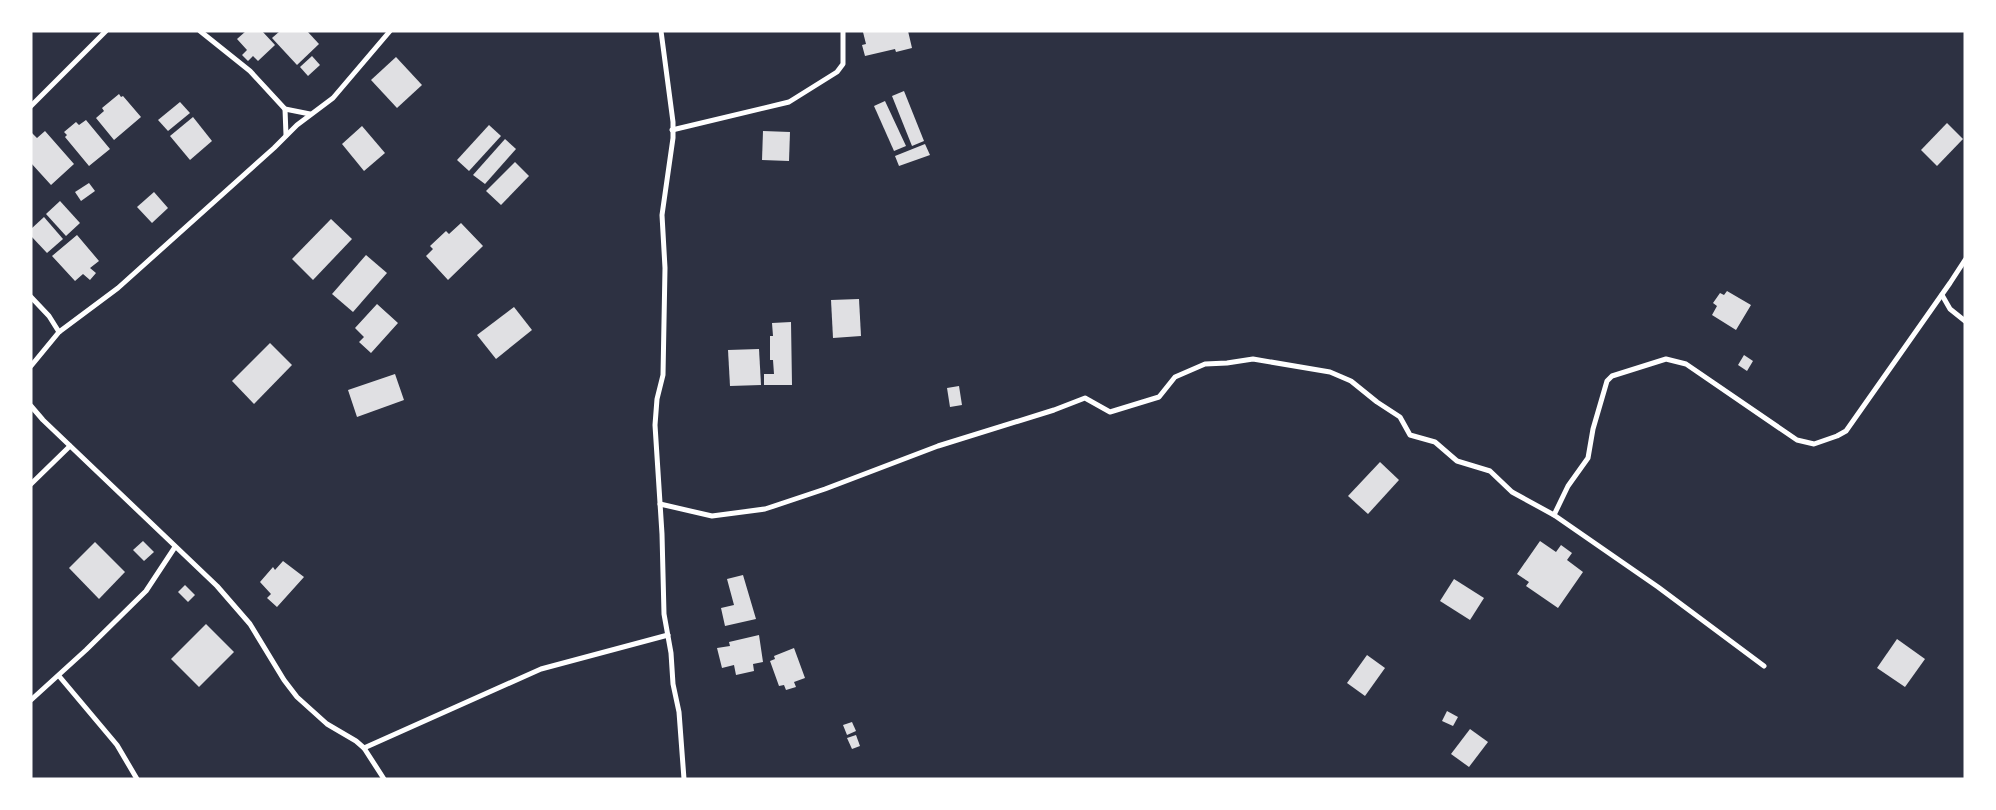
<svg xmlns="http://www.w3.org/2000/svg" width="1996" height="810" viewBox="0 0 1996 810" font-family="'Libre Baskerville',serif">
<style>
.building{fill:#e0e0e3}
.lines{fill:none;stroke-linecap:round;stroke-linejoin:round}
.minor{stroke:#fff;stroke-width:5}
</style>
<rect width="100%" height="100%" fill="#2d3142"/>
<g class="building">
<path d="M246,31H262L275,45L258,61L253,56L248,61L242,55L247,50L237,39Z"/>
<path d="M280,31H307L319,44L297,65L272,38Z"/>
<path d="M908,31L912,48L896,52L895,49L865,56L862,45L866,44L863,32Z"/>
<path d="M312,56L320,65L308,76L300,67Z"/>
<path d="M396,57L422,85L397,108L371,80Z"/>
<path d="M904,91L924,141L912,146L892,96Z"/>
<path d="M119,94L121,97L123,96L141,117L114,140L96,118L104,111L102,108Z"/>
<path d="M885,101L906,146L894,151L874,106Z"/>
<path d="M180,102L190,113L168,131L158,120Z"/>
<path d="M193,117L212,141L190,160L170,136Z"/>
<path d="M86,120L110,149L89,166L65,137L67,135L64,132L76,122L79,125Z"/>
<path d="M1947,123L1963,139L1937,166L1921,150Z"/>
<path d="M489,125L501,136L469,171L457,160Z"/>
<path d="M362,126L385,153L364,171L342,144Z"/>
<path d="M45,131L74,164L51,185L31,163V132L37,138Z"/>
<path d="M763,131L790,132L789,161L762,160Z"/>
<path d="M505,139L516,149L485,184L473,175Z"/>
<path d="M925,144L930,155L899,166L895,156Z"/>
<path d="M515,162L529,176L501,205L486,191Z"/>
<path d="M89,183L95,191L81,201L75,192Z"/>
<path d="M154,192L168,208L152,223L137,207Z"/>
<path d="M60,201L80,223L66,236L46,214Z"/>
<path d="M44,217L63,239L47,253L31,236V229Z"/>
<path d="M331,219L352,239L313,280L292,259Z"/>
<path d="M461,223L483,246L448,280L426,256L433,249L430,246L446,231L449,234Z"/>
<path d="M77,235L99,261L90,268L96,273L90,280L83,274L75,281L52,256Z"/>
<path d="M366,255L387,273L353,312L332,294Z"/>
<path d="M1727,291L1751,305L1736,330L1712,315L1717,306L1713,303L1720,293L1724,295Z"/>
<path d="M859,299L861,336L833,338L831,300Z"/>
<path d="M377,304L398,323L371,353L359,342L364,337L355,328Z"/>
<path d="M514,307L532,330L496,359L477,335Z"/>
<path d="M791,322L792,385H764V374H774L773,360H770V336H773L772,323Z"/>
<path d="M270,343L292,365L254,404L232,381Z"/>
<path d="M759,349L761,385L730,386L728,350Z"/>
<path d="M1744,355L1753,361L1747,371L1738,365Z"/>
<path d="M395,374L404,400L357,417L348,390Z"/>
<path d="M959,386L962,405L950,407L947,388Z"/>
<path d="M1380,462L1399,480L1368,514L1348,496Z"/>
<path d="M143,541L154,552L144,561L133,550Z"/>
<path d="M1540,541L1556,552L1561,545L1572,553L1567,560L1583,572L1558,608L1526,586L1529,582L1517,574Z"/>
<path d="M95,542L125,572L99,599L69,568Z"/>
<path d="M283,561L304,577L277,607L267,598L271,594L260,582L273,567L275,570Z"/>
<path d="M743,575L756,619L725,626L721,608L734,605L727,579Z"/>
<path d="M1454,579L1484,598L1470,620L1440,601Z"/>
<path d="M185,585L195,595L188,602L178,592Z"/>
<path d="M206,624L234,652L199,687L171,659Z"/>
<path d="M759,635L763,662L753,664L754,671L736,675L734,665L722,668L717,648L730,646L729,642Z"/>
<path d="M1897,639L1925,659L1905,687L1877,668Z"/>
<path d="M794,648L805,678L794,682L796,687L786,690L784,685L779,686L770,661L775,659L774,656Z"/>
<path d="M1367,655L1385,668L1365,696L1347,683Z"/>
<path d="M1447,711L1458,717L1453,726L1442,721Z"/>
<path d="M852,722L856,731L847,735L843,725Z"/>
<path d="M1470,729L1488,742L1469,767L1451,754Z"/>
<path d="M856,735L860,746L852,749L847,738Z"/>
</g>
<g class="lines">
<g class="minor">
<path d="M200,31L250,71L285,109L310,114"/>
<path d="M661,31L673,122V138L662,215L665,268L663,375L657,399L655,425L662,534L664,614L671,653L673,684L679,712L684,779"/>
<path d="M31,106L106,31"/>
<path d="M285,109L286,135"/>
<path d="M672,130L789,102L837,72L843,64V31"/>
<path d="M1942,295L1950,309L1965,321"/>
<path d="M31,297L49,316L59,332"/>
<path d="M31,366L59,332L118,288L274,148L297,125L333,98L390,31"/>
<path d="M31,406L43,420L217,586L250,624L284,680L297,697L327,724L356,741L364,748L384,779"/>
<path d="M31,484L70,446"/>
<path d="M660,504L712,516L765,509L825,489L938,446L1054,410L1085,398L1110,412L1159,397L1175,377L1205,364L1227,363L1253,359L1330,372L1351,381L1377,402L1400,417L1410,435L1435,442L1457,461L1490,471L1512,492L1554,515L1658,587L1764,666"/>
<path d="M1554,515L1568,486L1588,458L1593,429L1607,381L1612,376L1666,359L1686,364L1797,440L1814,444L1837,436L1846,431L1950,283L1965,260"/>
<path d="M59,676L117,745L137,779"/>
<path d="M31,700L86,650L146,591L175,547"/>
<path d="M364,748L541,669L668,635"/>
</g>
</g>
<rect width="1996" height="810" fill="none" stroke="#ffffff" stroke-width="65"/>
</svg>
